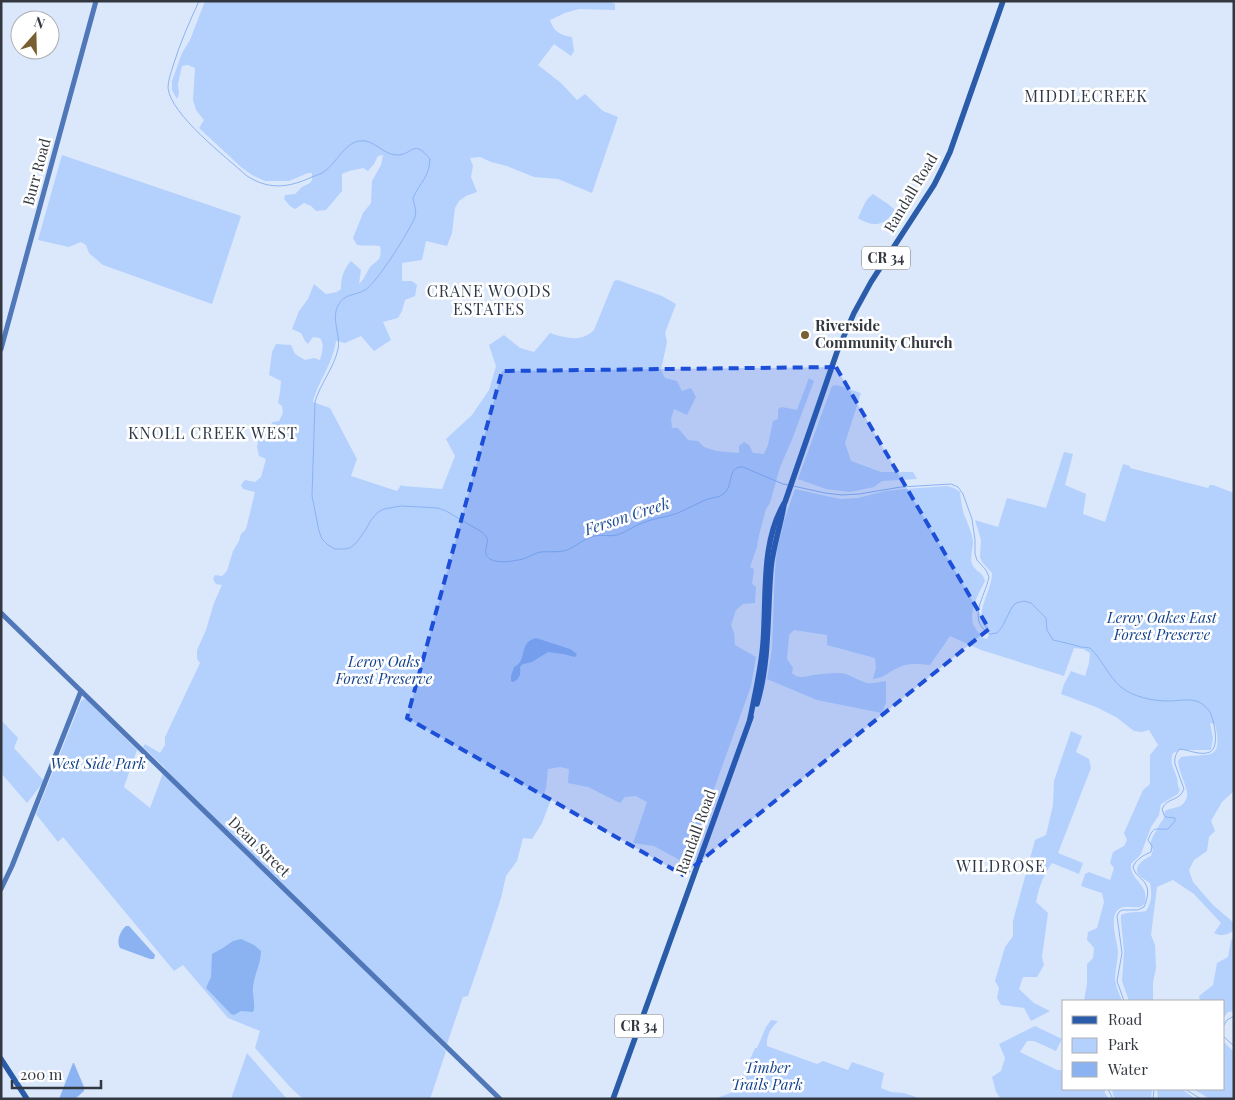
<svg xmlns="http://www.w3.org/2000/svg" width="1235" height="1100" viewBox="0 0 1235 1100" font-family="'Playfair Display',serif">
<style>
.green{fill:#b4d0fd}
.water{fill:#8bb3f2}
.lines{fill:none;stroke-linecap:round;stroke-linejoin:round}
.stream{stroke:#8bb3f2;stroke-width:1}
.secondary{stroke:#5078b8;stroke-width:5}
.primary{stroke:#2a5caa;stroke-width:5.5}
.marked{fill:#1d4ed8;fill-opacity:0.2;stroke:#1d4ed8;stroke-width:4;stroke-dasharray:10 6;stroke-linejoin:round}
.poi-dot{fill:#785e30;stroke:#fff;stroke-width:2}
.labels{text-anchor:middle;stroke-width:5;stroke-linejoin:round;paint-order:stroke}
.shield{fill:#fff;stroke:#707479;stroke-width:1}
.shield-label{font-size:14px;font-weight:bold;fill:#333840}
.street-label{font-size:15px;fill:#333840;stroke:#fff}
.poi-label{font-size:15px;font-weight:bold;fill:#333840;stroke:#fff;text-anchor:start}
.park-label{font-size:15px;font-style:italic;fill:#14438c;stroke:#fff}
.neighbourhood-label{font-size:16px;letter-spacing:1px;fill:#2e3848;stroke:#fff}
.water-label{font-size:16px;font-style:italic;fill:#204e98;stroke:#fff}
</style>
<rect width="100%" height="100%" fill="#dbe8fc"/>
<g class="green">
<path d="M205,1H609L615,4V10L579,9L565,13L550,20C554,32 560,35 572,37L574,51L571,56L554,44L538,65L561,83L577,100L585,94L603,111L618,117L592,193L558,179L534,177L507,166L491,162L480,157L470,158L473,166L471,177L477,192L466,196L459,201L455,208L452,233L447,246L426,241L422,260L402,263V281H412L417,285L415,296L405,300L402,311L398,318L383,322L391,340L374,351L361,336L345,343L336,341C333,364 318,381 313,402L330,408L357,459L351,476L397,491L401,485L403,486L442,489L455,456L446,439L472,415L489,390L496,366L489,345L504,335L520,348L534,352L550,333C565,338 581,343 594,330L614,281L618,280L662,296L676,304L665,333L667,342L661,370L665,378L677,381L682,391L691,388L696,397L687,415L674,409L671,419L672,428H678L688,440L698,441L704,447L716,451L739,453V446L744,442L749,445L753,453L764,454L768,445L773,421L778,419V409L782,407L797,410L809,378L814,381L791,442L780,467L770,503L766,509L759,535L757,547L750,567L754,569L752,584L756,587L755,603L743,604L736,610L731,625L734,633L735,645L756,657L751,686L687,864L654,846L633,843L647,802L636,796L625,797L620,803L588,787L568,783L569,769L560,767L548,769L546,788L544,795L552,797L542,823L532,839L523,838L517,861L506,876L501,898L491,929L468,996L463,997L447,1044L433,1030L431,1036L446,1051L430,1099H303L291,1088L255,1048L260,1031L228,1018L183,965L174,971L63,837L58,842L36,814L81,701L84,699L87,700L137,750L124,787L150,808L165,768L143,747L145,744L160,753L165,745V737L200,663L197,659V650L206,630L214,603L222,585L216,584L213,579L215,575L222,576L227,571L233,551L239,541L241,534L246,529L255,492L243,489L241,485L245,480L255,482L261,477L266,459L259,456L257,447L259,437L268,441L271,433L268,427L273,422L279,421L283,413L282,406L278,403L280,392L281,381L269,375L272,352L276,344L291,345L295,354L305,360L314,358L320,360C322,352 325,345 320,338L313,337L308,344L305,341L301,333L292,329L299,311L308,299L314,284L326,294L337,292L341,289C341,278 343,270 351,261L361,270L359,284C364,280 366,273 370,267C372,264 377,262 379,259C381,255 381,250 380,246C372,245 365,246 357,245L353,238L363,213L371,203L372,181L381,165L383,155L378,156L374,164L368,171L363,168C355,170 350,170 342,174V191L326,210L316,211L311,206L304,203L295,209L290,206L284,199L285,195L295,194L302,187L310,183L312,180V173H308L289,181H265L252,175L241,167L199,128L204,120L196,110L193,100L195,68L188,65L182,66L178,84L179,94L177,99L172,90V81L182,53L190,40Z"/>
<path d="M62,155L241,216L212,304L103,265L89,253L86,245L81,242L69,247L38,240Z"/>
<path d="M873,194L888,204L895,210C885,226 873,228 858,218C862,210 865,199 873,194Z"/>
<path d="M837,385L861,393L845,443L851,461L881,472H913L917,479L882,481L874,487L850,492L826,489L798,479L832,386Z"/>
<path d="M1064,452L1073,454L1065,485L1086,494L1083,514L1105,522L1123,464L1130,466V468L1208,488L1210,485H1213L1234,493V791L1222,802L1211,821L1215,831L1209,837L1207,851L1194,860L1189,870L1193,882L1213,905L1234,923V930C1228,935 1221,937 1214,933L1221,923L1194,894L1173,880L1157,887L1151,935L1155,945L1156,968L1153,982V1001H1129L1122,981L1124,952L1121,920V915C1129,911 1138,913 1146,911C1152,902 1152,894 1150,883C1146,880 1141,878 1139,875C1132,867 1145,858 1151,856L1153,850L1150,844L1152,838L1161,822L1163,820L1165,811C1170,808 1176,808 1180,806C1185,804 1188,797 1187,792C1185,782 1179,772 1178,761L1181,757C1208,753 1224,763 1215,724L1210,723L1213,738L1211,750H1181L1173,753C1169,763 1174,768 1177,778C1178,782 1177,785 1180,790L1178,794L1161,804L1159,815L1151,827L1141,854L1131,864C1129,880 1149,883 1145,902C1142,913 1126,902 1118,910C1115,912 1114,917 1114,920C1113,931 1117,941 1118,951C1118,961 1115,970 1115,979C1116,987 1119,994 1122,1001H1084L1087,984V964L1093,958L1094,948L1087,940L1088,932L1097,928L1104,902L1102,893L1081,886L1085,874L1089,872L1110,880L1114,868L1110,863L1113,852L1124,846L1127,840L1124,833L1143,790L1150,784V755L1158,745L1149,730L1142,732L1134,731L1116,717L1096,707L1061,694L1064,684L1071,671L1085,676L1089,663L1090,653L1083,649L1074,648L1064,676L981,650L950,636L930,665C921,664 910,663 902,666C890,670 887,677 873,679L876,668L875,658L827,645V635L794,630L789,635L787,659L793,668L792,673C799,680 806,676 814,675C821,674 829,673 837,673C848,672 856,680 867,683C873,684 879,682 886,681V702L882,713L817,700L767,679L772,649L775,570L777,549L785,518L795,489L840,499L858,498L885,491L905,489L947,486L954,488L960,492C961,501 962,511 966,519C969,527 972,533 973,542C973,549 969,559 973,566C978,573 982,571 985,581C979,593 969,610 973,624C975,629 980,634 983,638L987,639L990,632C969,619 993,591 992,573L982,562L980,557L981,540L975,520L998,527L1007,498L1046,508Z"/>
<path d="M1,720L18,738L14,748L44,781L27,803L1,773Z"/>
<path d="M1071,731L1082,736L1076,752L1089,759L1091,768L1058,853L1083,863L1079,874L1052,863C1043,875 1039,887 1036,902L1048,913L1042,957L1044,965L1037,977H1023L1019,989L1034,1003L1050,1011L1031,1021L1024,1008L1001,1005L997,998L999,988L995,981L1005,947L1013,936V921L1035,840L1046,835L1053,805L1054,781Z"/>
<path d="M1234,938V1011L1228,1012L1224,1017V1001H1200L1199,996L1213,985L1217,963L1228,957L1231,940Z"/>
<path d="M771,1020L778,1021C771,1028 766,1036 767,1046L817,1064L823,1061L848,1070L852,1062L884,1073L881,1088L891,1092L904,1093L922,1099H714L736,1091L755,1048H757L766,1027Z"/>
<path d="M1035,1026L1062,1039L1056,1051L1034,1041H1027L1020,1052L1057,1070H1064V1089H1105V1093L1109,1099H1001L996,1092L992,1077L1001,1071L1005,1058L999,1044Z"/>
<path d="M1224,1042L1234,1052V1099H1210L1193,1089H1224Z"/>
<path d="M247,1053L287,1099H231Z"/>
<path d="M1112,1089H1152L1151,1099H1116L1113,1095Z"/>
<path d="M1157,1089H1182L1195,1099H1158Z"/>
</g>
<g class="water">
<path d="M536,638L570,649L577,654L575,657L563,654L548,652L532,662L523,664L520,667C521,674 520,679 513,682L511,681V676L514,667C528,661 518,642 536,638Z"/>
<path d="M126,926H129L155,955L154,959H150L120,948C116,941 120,931 126,926Z"/>
<path d="M241,939L254,945L261,951C261,964 254,975 253,987C252,995 256,1005 253,1012L241,1011L234,1015L231,1014L206,988L211,977L212,954L223,948L233,941Z"/>
<path d="M73,1063H74L84,1087V1091L75,1099H59Z"/>
</g>
<g class="lines">
<g class="stream">
<path d="M199,1C189,23 180,43 173,66C171,73 168,80 168,88C171,115 226,157 247,176C269,190 288,188 312,177C316,175 322,174 325,171C336,163 345,143 359,141C373,138 383,155 397,155C413,155 413,138 430,159C429,178 420,182 413,198C414,205 417,210 415,217C410,230 377,283 365,290C357,295 344,294 339,304C330,318 341,334 338,349C334,368 320,384 315,402L312,496L319,531L322,539L328,545L335,549H344L350,548L356,543L365,531L371,520L378,512L384,509L401,506L438,508L446,511L482,532C483,533 486,536 487,538C489,545 481,553 490,559C498,564 514,561 523,559C529,557 535,553 541,552C550,551 558,553 567,550C577,546 585,538 594,536C602,534 609,537 617,535C627,532 635,525 645,522C655,518 667,517 678,513C687,509 696,504 705,500C710,498 715,498 720,496C736,489 725,466 743,467L783,484L789,485"/>
<path d="M793,486L825,493L842,495L859,494L901,487L951,484L958,487L963,494L972,519L975,540V554L977,560L986,570L989,577C985,597 966,620 990,634L997,633L1002,627L1012,607L1016,603L1024,601L1031,603L1046,618L1047,630L1053,640C1062,642 1070,644 1078,646C1082,648 1086,647 1090,648C1102,659 1108,676 1121,687C1133,697 1153,701 1168,701C1178,701 1189,698 1199,702C1203,704 1207,708 1210,712C1214,720 1220,747 1210,752C1201,756 1189,750 1180,749C1176,752 1174,759 1175,764L1184,789C1179,802 1167,797 1162,809L1164,815L1166,817L1175,818V821L1168,829C1155,830 1154,825 1148,840L1152,846L1151,852C1144,855 1136,859 1133,867C1135,875 1141,877 1145,883C1150,890 1147,900 1144,907L1138,910H1122L1119,912L1117,916L1122,953L1117,981L1124,1001"/>
<path d="M1224,1025L1227,1020L1234,1016"/>
<path d="M1224,1037L1234,1046"/>
<path d="M1109,1089V1091L1113,1099"/>
<path d="M1185,1089L1201,1099"/>
<path d="M1153,1099L1154,1089"/>
</g>
<g class="secondary">
<path d="M1,349L96,1"/>
<path d="M1,613L500,1099"/>
<path d="M1,889L12,866L81,691"/>
</g>
<g class="primary">
<path d="M757,704C770,660 767,614 771,568C773,546 781,525 784,504"/>
<path d="M750,719C755,694 761,669 763,644C767,598 760,542 785,502L837,352L847,329L854,313L871,282L934,185L942,169L950,152L1003,1"/>
<path d="M1,1059L27,1099"/>
<path d="M613,1099L751,717"/>
</g>
</g>
<path class="marked" d="M836,367L989,629L683,875L407,718L502,371Z"/>
<circle class="poi-dot" cx="805" cy="335" r="5"/>
<g class="labels">
<g class="shield">
<rect x="862" y="246.5" width="48" height="23" rx="4"/>
<rect x="615" y="1014.5" width="48" height="23" rx="4"/>
</g>
<g class="shield-label">
<text x="886" y="263">CR 34</text>
<text x="639" y="1031">CR 34</text>
</g>
<g class="street-label">
<text transform="translate(37 172) rotate(-75)" y="5">Burr Road</text>
<text transform="translate(911 193) rotate(-59)" y="5">Randall Road</text>
<text transform="translate(696 832) rotate(-70)" y="5">Randall Road</text>
<text transform="translate(259 847) rotate(44)" y="5">Dean Street</text>
</g>
<g class="poi-label">
<text x="815" y="331">Riverside<tspan x="815" dy="17">Community Church</tspan></text>
</g>
<g class="park-label">
<text x="1162" y="623">Leroy Oakes East<tspan x="1162" dy="17">Forest Preserve</tspan></text>
<text x="384" y="667">Leroy Oaks<tspan x="384" dy="17">Forest Preserve</tspan></text>
<text x="98" y="769">West Side Park</text>
<text x="767" y="1073">Timber<tspan x="767" dy="17">Trails Park</tspan></text>
</g>
<g class="neighbourhood-label">
<text x="1086" y="102">MIDDLECREEK</text>
<text x="489" y="297">CRANE WOODS<tspan x="489" dy="18">ESTATES</tspan></text>
<text x="213" y="439">KNOLL CREEK WEST</text>
<text x="1001" y="872">WILDROSE</text>
</g>
<g class="water-label">
<text transform="translate(627 516) rotate(-18)" y="6">Ferson Creek</text>
</g>
</g>
<rect width="1235" height="1100" fill="none" stroke="#333840" stroke-width="5"/>
<rect x="1062" y="1000" width="162" height="90" fill="#ffffff" stroke="#adafb3"/>
<rect x="1072" y="1016" width="25" height="8" fill="#2a5caa" stroke="#adafb3"/>
<text x="1108" y="1025" font-size="15" fill="#333840">Road</text>
<rect x="1072" y="1038" width="25" height="15" fill="#b4d0fd" stroke="#adafb3"/>
<text x="1108" y="1050" font-size="15" fill="#333840">Park</text>
<rect x="1072" y="1062" width="25" height="15" fill="#8bb3f2" stroke="#adafb3"/>
<text x="1108" y="1075" font-size="15" fill="#333840">Water</text>
<g transform="translate(35 35) rotate(20)"><circle r="24" fill="#ffffff" stroke="#adafb3"/>
<path d="M0-4L9 19L0 12L-9 19Z" fill="#785e30"/>
<text y="-8" font-size="14" font-weight="bold" text-anchor="middle" fill="#333840">N</text>
</g>
<path d="M12 1080v8h89v-8" fill="none" stroke="#333840" stroke-width="2.5"/>
<text x="20" y="1080" font-size="15" fill="#333840" stroke="#ffffff" stroke-width="4" paint-order="stroke">200 m</text>
</svg>
